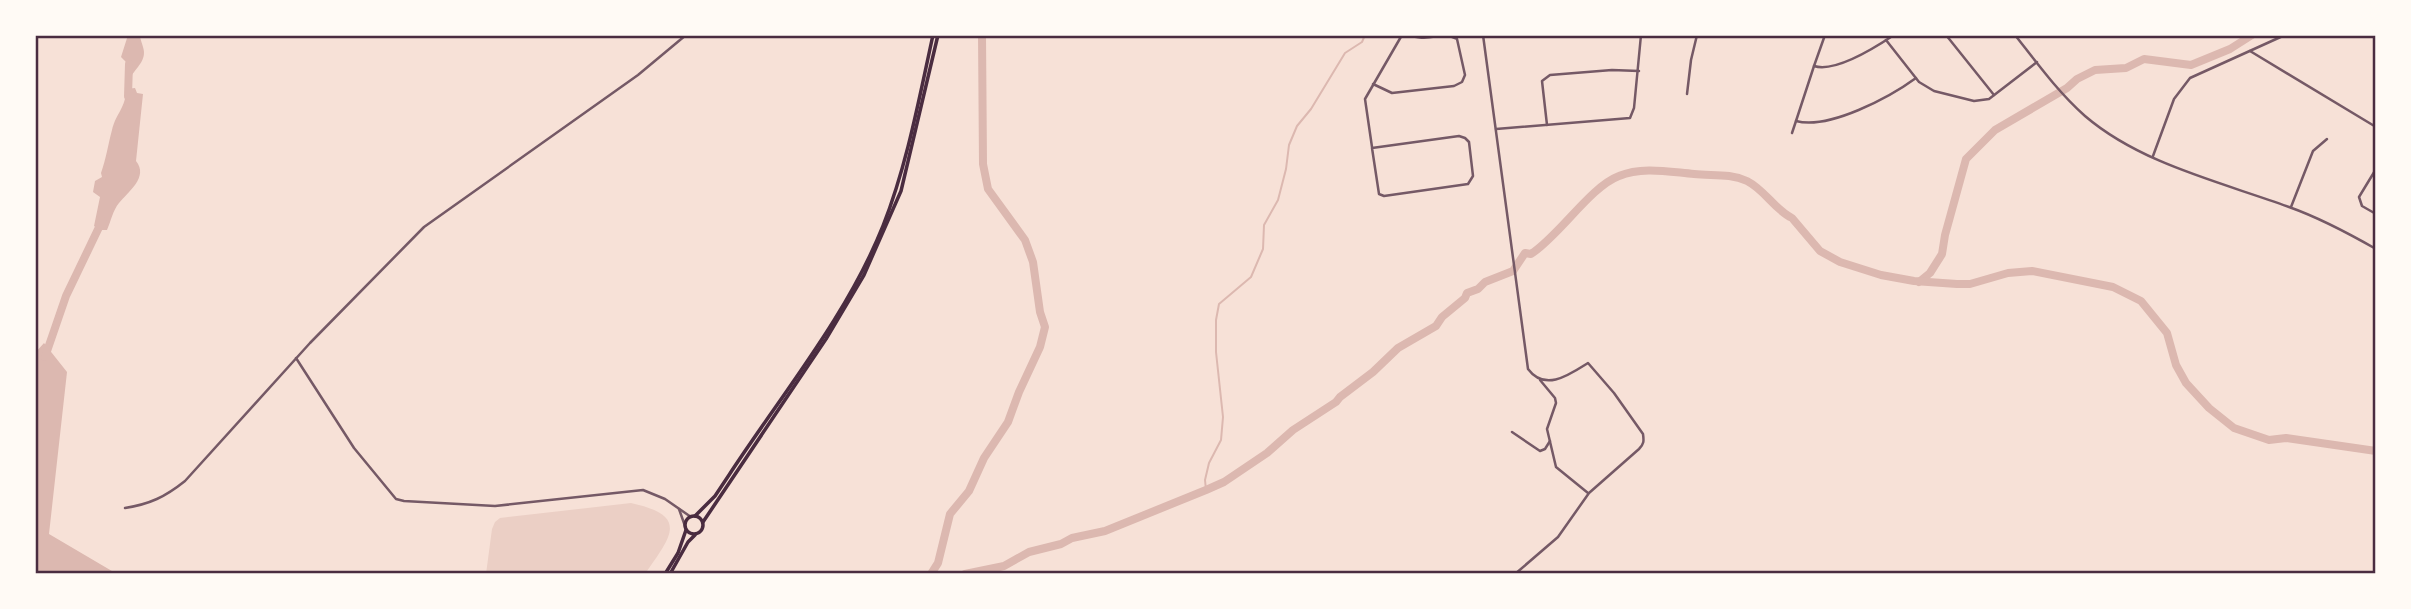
<svg xmlns="http://www.w3.org/2000/svg" width="2411" height="609" viewBox="0 0 2411 609" font-family="'Titillium Web',sans-serif">
<style>
.green{fill:#ebcfc5}
.water{fill:#dcb8b0}
.lines{fill:none;stroke-linecap:round;stroke-linejoin:round}
.stream{stroke:#dcb8b0;stroke-width:2}
.river{stroke:#dcb8b0;stroke-width:8}
.minor{stroke:#755966;stroke-width:2.5}
.tertiary{stroke:#755966;stroke-width:2.5}
.secondary{stroke:#4a2c40;stroke-width:3.5}
.neatline{fill:none;stroke:#4a2c40;stroke-width:2.5}
</style>
<rect width="100%" height="100%" fill="#f7e1d7"/>
<path class="green" d="M631,503C690,516 671,536 645,574H486L492,529L495,522L500,518Z"/>
<g class="water">
<path d="M128,35H140C140,39 142,43 143,47C147,59 138,66 132,75L125,73L126,62L121,57Z"/>
<path d="M135,88L137,93L143,94L136,161C149,177 128,192 119,203C113,210 111,221 107,230H100L94,226L100,197L93,192L95,181L102,177L101,173C106,159 108,145 112,130C116,113 126,108 126,89Z"/>
<path d="M44,343L67,372L49,534L117,574H35V353Z"/>
</g>
<g class="lines">
<path class="stream" d="M1206,490L1205,480L1209,463L1221,440L1223,417L1216,352V320L1219,304L1251,277L1263,249L1264,225L1278,200L1286,169L1289,145L1297,126L1311,109L1345,53L1362,42L1365,35"/>
<g class="river">
<path d="M128,96L129,64"/>
<path d="M1919,282L1930,273L1942,254L1945,235L1966,159L1995,130L2067,88L2077,79L2095,70L2126,68L2144,59L2191,65L2230,49L2252,35"/>
<path d="M45,357L66,296L102,221"/>
<path d="M931,574L938,563L950,514L969,491L984,458L1008,422L1019,392L1040,347L1045,327L1040,312L1033,262L1025,240L988,189L983,164L982,35"/>
<path d="M965,574L1004,566L1029,552L1061,544L1072,538L1105,531L1206,490L1224,482L1267,453L1293,430L1336,402L1340,397L1373,372L1398,348L1436,326L1442,317L1465,298L1467,293L1478,289L1485,282L1513,271L1525,253L1531,254C1560,235 1590,187 1619,176C1642,166 1670,172 1694,174C1712,176 1730,173 1747,181C1765,190 1775,210 1792,218L1820,251L1840,262L1881,275L1914,281L1957,284H1970L2008,273L2032,271L2113,287L2141,301L2167,333L2176,365L2186,383L2209,408L2234,428L2269,440L2286,438L2376,451"/>
</g>
<g class="minor">
<path d="M1483,35L1528,369C1545,392 1569,375 1588,363L1614,393L1643,434C1644,441 1644,444 1639,449L1589,493L1558,537L1515,574"/>
<path d="M1946,35L1994,95"/>
<path d="M1886,40L1919,82L1934,91L1974,101L1989,99L2037,62"/>
<path d="M2250,51L2376,127"/>
<path d="M1814,66L1825,35"/>
<path d="M1373,84L1392,93L1454,86L1462,82L1465,75L1457,39C1442,30 1425,43 1410,35"/>
<path d="M1687,94L1691,60L1697,35"/>
<path d="M1796,121L1814,66C1836,73 1876,47 1894,35"/>
<path d="M1547,125L1542,81L1550,75L1612,70L1639,71"/>
<path d="M1496,129L1630,118L1634,108L1641,35"/>
<path d="M1792,133L1796,121C1829,130 1890,97 1916,78"/>
<path d="M1459,136L1465,138L1469,142L1473,176L1468,184L1384,196L1379,194L1372,148Z"/>
<path d="M1372,147L1365,99L1402,35"/>
<path d="M2153,156L2174,99L2190,78L2285,35"/>
<path d="M2376,169L2359,197L2362,206L2376,214"/>
<path d="M2291,207L2313,151L2327,139"/>
<path d="M296,358L354,448L396,499L404,501L495,506L643,490L665,499L691,517"/>
<path d="M1540,380L1555,398L1556,403L1547,429L1556,467L1588,493"/>
<path d="M1512,432L1540,451L1545,449L1550,441"/>
<path d="M125,508C150,504 165,497 185,481L310,343L424,227L638,75L686,35"/>
<path d="M679,509L685,526"/>
</g>
<path class="tertiary" d="M2015,35C2037,63 2058,92 2085,116C2141,164 2221,182 2289,207C2320,218 2348,233 2376,249"/>
<g class="secondary">
<circle cx="694" cy="525" r="9"/>
<path d="M695,516L715,496L729,475C782,394 847,316 883,226C907,165 919,99 933,35"/>
<path d="M703,522L826,339L864,275L901,191L938,35"/>
<path d="M665,574L678,553L686,530"/>
<path d="M670,574L688,542L695,535"/>
</g>
</g>
<rect width="2411" height="609" fill="none" stroke="#fffaf5" stroke-width="74"/>
<rect x="37" y="37" width="2337" height="535" class="neatline"/>
</svg>
